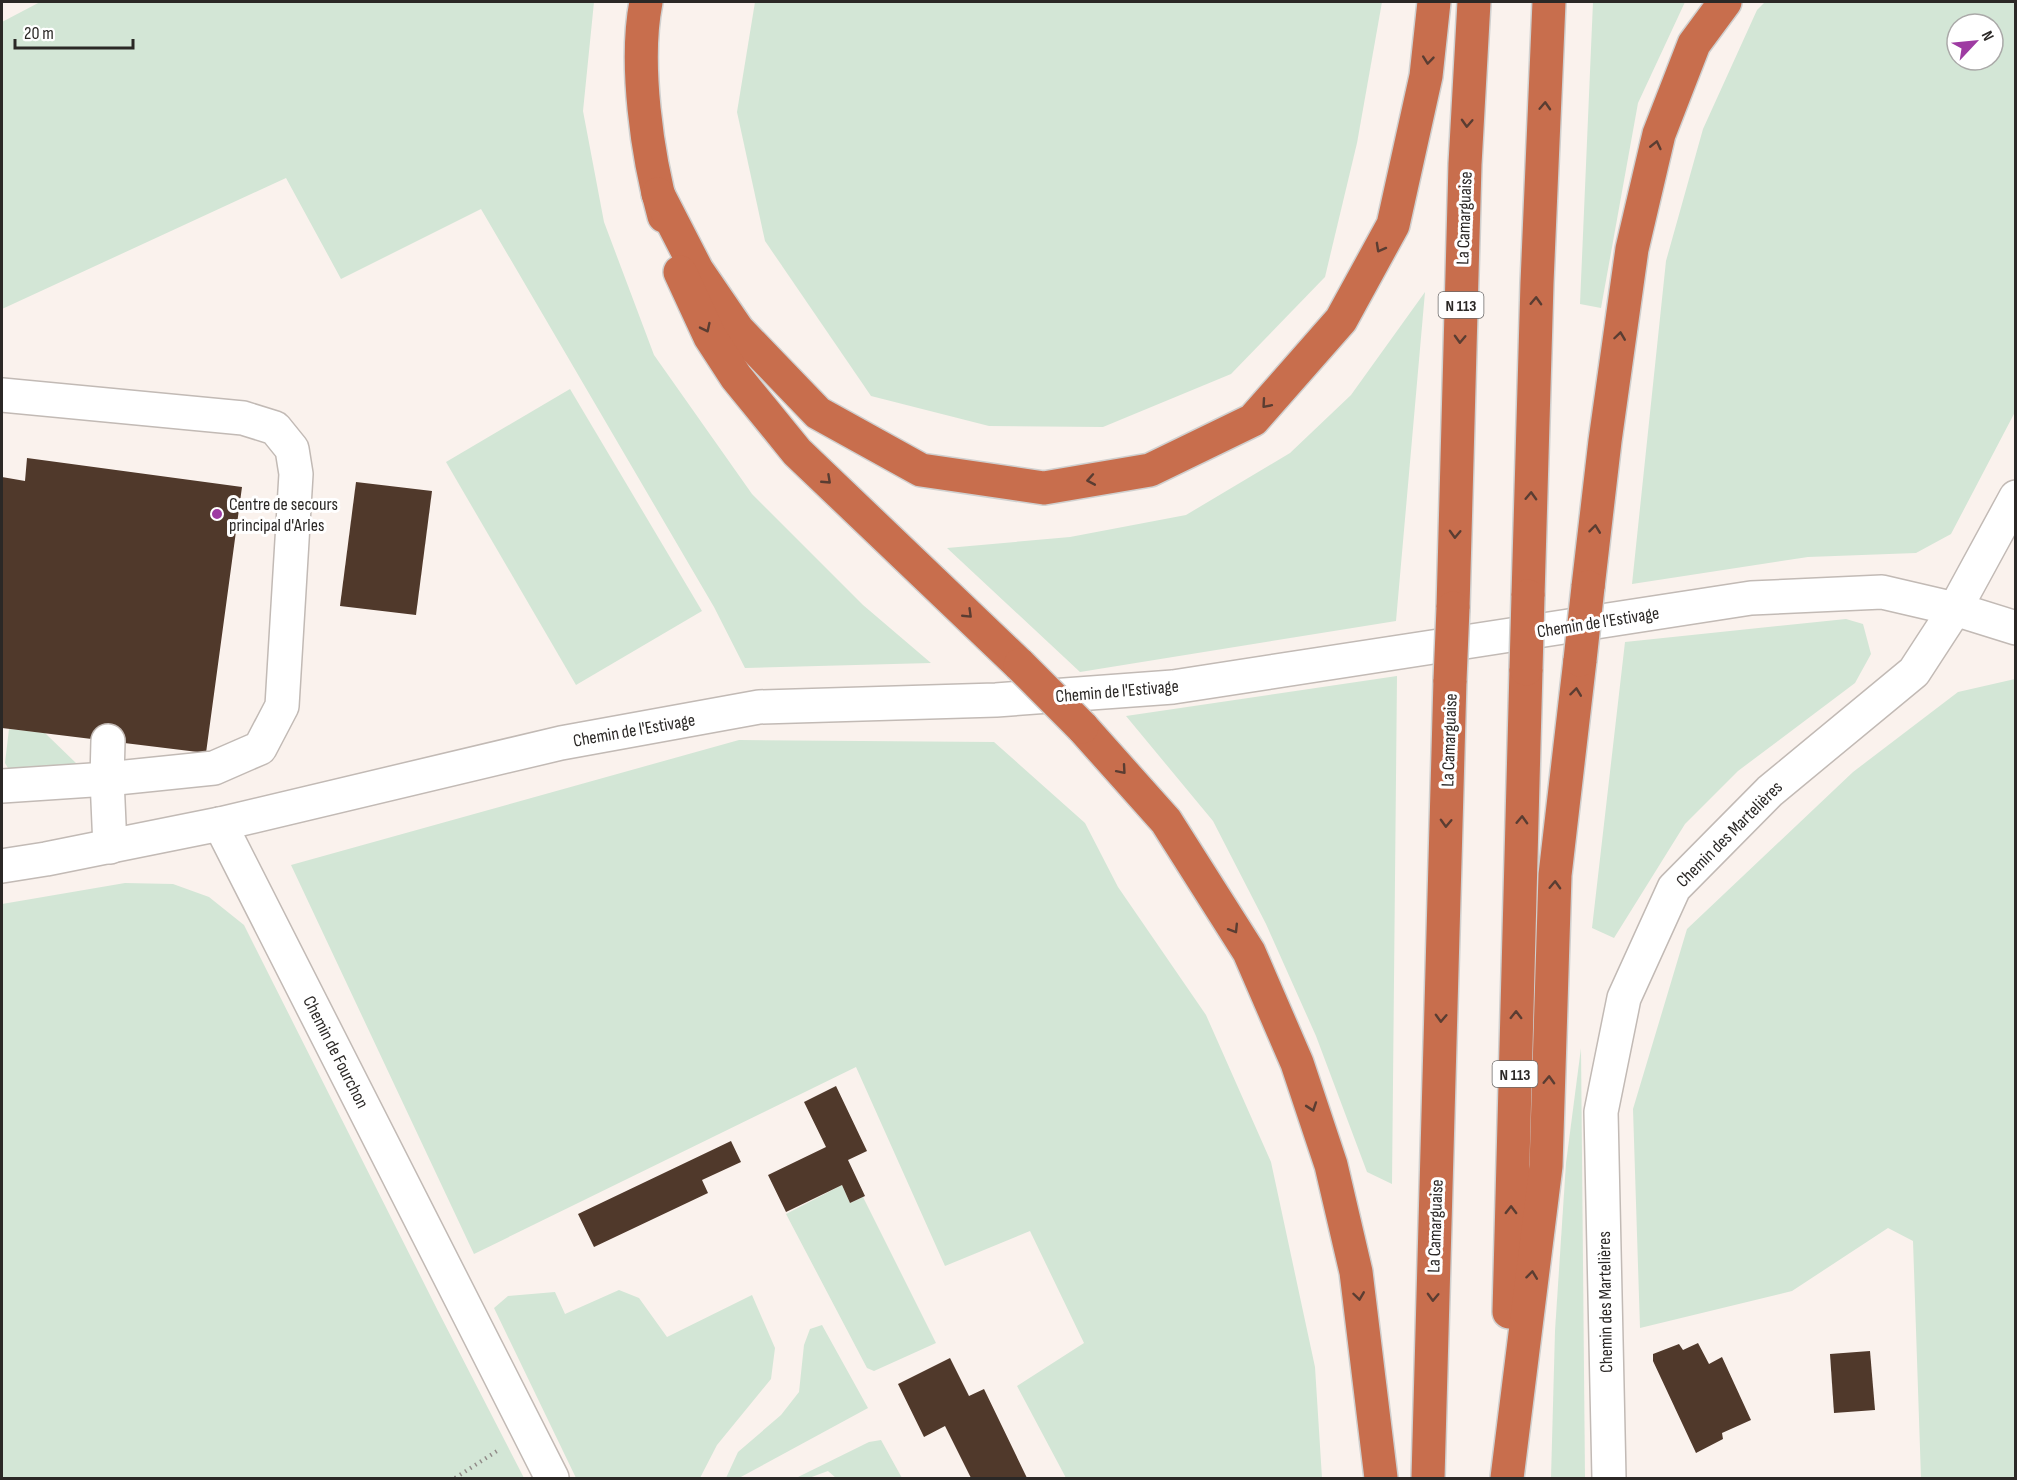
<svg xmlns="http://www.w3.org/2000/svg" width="2017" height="1480" viewBox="0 0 2017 1480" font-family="'Sofia Sans Condensed',sans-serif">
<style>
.green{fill:#d3e6d6;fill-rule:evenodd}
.building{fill:#50392b}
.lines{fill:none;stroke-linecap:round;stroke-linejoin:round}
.minor-casing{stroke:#c2bab5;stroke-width:36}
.highway-casing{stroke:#d0d0cf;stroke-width:36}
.path{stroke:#918b88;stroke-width:4;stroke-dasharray:1.5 4.5;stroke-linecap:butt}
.minor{stroke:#fff;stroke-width:33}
.highway{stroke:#c86e4d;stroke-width:33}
.highway-bridge-casing{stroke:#d0d0cf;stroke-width:36;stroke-linecap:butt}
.highway-bridge{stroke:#c86e4d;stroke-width:33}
.oneway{stroke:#5a3d32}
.poi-dot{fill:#9e3ba2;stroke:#fff;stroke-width:2}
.labels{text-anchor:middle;stroke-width:6;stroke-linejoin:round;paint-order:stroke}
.shield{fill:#fff;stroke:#6b6867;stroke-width:1.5}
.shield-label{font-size:16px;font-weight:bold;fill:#2b2826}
.street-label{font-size:18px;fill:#2b2826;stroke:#fff}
.poi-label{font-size:18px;fill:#2b2826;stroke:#fff;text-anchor:start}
</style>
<rect width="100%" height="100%" fill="#faf2ed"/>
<g class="green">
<path d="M40,2H594L583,111L604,222L654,355L752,494L863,605L931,663L745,668L714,607L481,209L341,279L286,178L2,309V22Z"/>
<path d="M755,2H1382L1357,143L1325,277L1231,374L1103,427L989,426L871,396L765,241L737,112Z"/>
<path d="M1593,2H1685L1638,103L1601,308L1580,304Z"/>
<path d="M1765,2H2015V412L1951,534L1916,553L1808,557L1632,584L1666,261L1703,129L1757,10ZM1957,24H1993V60H1957Z"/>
<path d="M1425,292L1396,621L1080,672L947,548L1070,537L1186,515L1290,453L1351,395Z"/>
<path d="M570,389L702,611L576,685L446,462Z"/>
<path d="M1846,619L1863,624L1871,654L1855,683L1738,771L1685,824L1614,938L1592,928L1625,642Z"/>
<path d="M1397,676L1392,1184L1367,1172L1316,1036L1266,924L1213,821L1126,716Z"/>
<path d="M2015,679V1478H1921L1913,1241L1888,1228L1792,1291L1640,1328L1633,1109L1687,929L1853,772L1958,692Z"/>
<path d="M9,729L45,733L79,766L12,775L5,763Z"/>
<path d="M739,740L994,742L1085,823L1118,887L1206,1015L1271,1162L1315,1367L1322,1478H1066L1017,1386L1084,1343L1030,1231L945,1266L856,1067L474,1254L291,865Z"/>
<path d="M125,883L173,884L209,897L244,925L438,1311L524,1478H2V904Z"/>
<path d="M1581,1048L1585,1478H1551L1555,1331L1566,1163Z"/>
<path d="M842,1185L850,1203L863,1197L936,1343L874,1371L867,1368L786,1214Z"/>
<path d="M619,1290L639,1298L667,1337L752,1295L775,1348L771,1379L717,1445L700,1478H576L494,1308L508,1296L555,1292L565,1314Z"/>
<path d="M822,1325L868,1408L739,1478H726L738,1452L781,1415L799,1392L804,1345L810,1329Z"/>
<path d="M881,1440L902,1478H836L828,1471L809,1478H796L869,1442Z"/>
</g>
<g class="building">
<path d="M27,458L242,487L206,753L2,728V477L25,481Z"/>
<path d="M356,482L432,491L416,615L340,606Z"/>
<path d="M836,1086L867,1151L848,1160L865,1196L850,1203L842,1185L786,1212L768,1175L826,1147L804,1102Z"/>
<path d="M731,1141L741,1162L702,1180L708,1193L594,1247L578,1214Z"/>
<path d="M1698,1343L1709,1364L1722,1357L1751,1420L1722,1433L1723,1439L1696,1453L1653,1361V1354L1679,1344L1683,1350Z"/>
<path d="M1870,1351L1875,1410L1834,1413L1830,1354Z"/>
<path d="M950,1358L969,1396L984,1389L1027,1478H971L945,1426L924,1437L898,1384Z"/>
</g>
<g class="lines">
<g class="minor-casing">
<g id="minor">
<path d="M2,395L243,418L275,428L292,449L296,474L282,706L260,748L214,768L107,779L2,786"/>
<path d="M108,741L107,779L110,847"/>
<path d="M220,824L552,1478"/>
<path d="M2,866L46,859L220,824L561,743L759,707L996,700L1173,687L1751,598L1882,592L1955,609L2016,628"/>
<path d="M1609,1478L1601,1112L1624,998L1674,888L1770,791L1914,672L1955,609L2016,497"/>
</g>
</g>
<g class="highway-casing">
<g id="highway">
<path d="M646,2C634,63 647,156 664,216"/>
<path d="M658,194L697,270L738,330L818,413L921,470L1044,488L1150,470L1253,420L1341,320L1393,225L1426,76L1434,2"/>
<path d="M680,272L710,337L736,377L797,452L1020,665"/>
<path d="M1588,587L1605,441L1632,249L1659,134L1694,44L1725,2"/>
<path d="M1528,596L1537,283L1549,2"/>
<path d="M1453,608L1465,164L1474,2"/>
<path d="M1082,727L1166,821L1249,952L1297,1063L1331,1165L1356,1272L1381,1478"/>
<path d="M1509,1312L1526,669"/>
<path d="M1428,1478L1450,680"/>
<path d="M1507,1478L1546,1166L1555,875L1580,660"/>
</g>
</g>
<path class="path" d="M455,1478L497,1451"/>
<use href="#minor" class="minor"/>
<use href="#highway" class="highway"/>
<g class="highway-bridge-casing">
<g id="highway-bridge">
<path d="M1580,660L1588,587"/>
<path d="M1020,665L1082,727"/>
<path d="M1526,669L1528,596"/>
<path d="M1450,680L1453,608"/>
</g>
</g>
<use href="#highway-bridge" class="highway-bridge"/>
</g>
<defs><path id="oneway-chevron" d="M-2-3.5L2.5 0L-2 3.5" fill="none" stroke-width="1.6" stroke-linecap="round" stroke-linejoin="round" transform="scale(1.5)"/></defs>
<g class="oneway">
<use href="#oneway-chevron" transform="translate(1428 60) rotate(96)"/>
<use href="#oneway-chevron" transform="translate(1545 106) rotate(-87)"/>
<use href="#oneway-chevron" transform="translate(1467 123) rotate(93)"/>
<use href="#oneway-chevron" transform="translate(1656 145) rotate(-77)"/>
<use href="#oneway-chevron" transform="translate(1380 248) rotate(119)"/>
<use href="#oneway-chevron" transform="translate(1536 301) rotate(-88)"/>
<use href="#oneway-chevron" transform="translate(706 328) rotate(64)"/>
<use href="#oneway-chevron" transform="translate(1620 336) rotate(-82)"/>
<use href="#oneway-chevron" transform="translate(1460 339) rotate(92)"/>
<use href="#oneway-chevron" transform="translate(1266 404) rotate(131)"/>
<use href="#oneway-chevron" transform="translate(827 480) rotate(43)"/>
<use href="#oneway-chevron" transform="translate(1091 480) rotate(170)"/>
<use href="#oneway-chevron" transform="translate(1531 496) rotate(-88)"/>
<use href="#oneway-chevron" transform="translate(1595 529) rotate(-83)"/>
<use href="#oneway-chevron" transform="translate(1455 534) rotate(92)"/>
<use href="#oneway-chevron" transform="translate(968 614) rotate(44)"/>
<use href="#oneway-chevron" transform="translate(1576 692) rotate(-83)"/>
<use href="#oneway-chevron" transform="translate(1122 770) rotate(49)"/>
<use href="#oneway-chevron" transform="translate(1522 820) rotate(-88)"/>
<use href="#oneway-chevron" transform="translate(1446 823) rotate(92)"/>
<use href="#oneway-chevron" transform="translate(1555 885) rotate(-88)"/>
<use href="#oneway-chevron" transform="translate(1234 929) rotate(58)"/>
<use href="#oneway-chevron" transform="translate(1516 1015) rotate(-89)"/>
<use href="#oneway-chevron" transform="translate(1441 1018) rotate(92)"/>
<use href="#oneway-chevron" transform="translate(1549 1080) rotate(-88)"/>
<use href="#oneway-chevron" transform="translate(1312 1107) rotate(71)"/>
<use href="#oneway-chevron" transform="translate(1511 1210) rotate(-89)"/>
<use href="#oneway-chevron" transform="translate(1532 1275) rotate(-83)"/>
<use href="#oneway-chevron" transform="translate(1359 1296) rotate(82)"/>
<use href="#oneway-chevron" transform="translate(1433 1297) rotate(92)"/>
</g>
<circle class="poi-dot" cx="217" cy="514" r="6"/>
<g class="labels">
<g class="shield">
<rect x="1438.5" y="292" width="45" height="26" rx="4.5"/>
<rect x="1492.5" y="1061" width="45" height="26" rx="4.5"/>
</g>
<g class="shield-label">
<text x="1461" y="311">N 113</text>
<text x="1515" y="1080">N 113</text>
</g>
<g class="street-label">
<text transform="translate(1464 218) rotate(-88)" y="6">La Camarguaise</text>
<text transform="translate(1598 622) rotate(-9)" y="6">Chemin de l'Estivage</text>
<text transform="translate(1117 691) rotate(-5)" y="6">Chemin de l'Estivage</text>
<text transform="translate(634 730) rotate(-10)" y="6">Chemin de l'Estivage</text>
<text transform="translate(1449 740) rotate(-88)" y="6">La Camarguaise</text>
<text transform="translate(1729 834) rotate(-45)" y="6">Chemin des Martelières</text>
<text transform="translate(336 1052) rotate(63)" y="6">Chemin de Fourchon</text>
<text transform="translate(1435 1226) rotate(-88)" y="6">La Camarguaise</text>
<text transform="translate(1605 1302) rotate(-91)" y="6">Chemin des Martelières</text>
</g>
<g class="poi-label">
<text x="229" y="510">Centre de secours<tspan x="229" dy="21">principal d'Arles</tspan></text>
</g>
</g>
<rect width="2017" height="1480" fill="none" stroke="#2b2826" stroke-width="6"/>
<g transform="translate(1975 42) rotate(64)"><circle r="28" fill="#ffffff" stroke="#aaa9a8" stroke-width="1.5"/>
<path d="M0-4.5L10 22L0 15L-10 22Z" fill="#9e3ba2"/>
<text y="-9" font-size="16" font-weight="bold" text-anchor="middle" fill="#2b2826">N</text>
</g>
<path d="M15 39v9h118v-9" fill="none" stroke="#2b2826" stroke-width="3"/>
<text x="24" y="39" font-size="18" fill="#2b2826" stroke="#ffffff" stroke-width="4.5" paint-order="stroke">20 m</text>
</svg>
